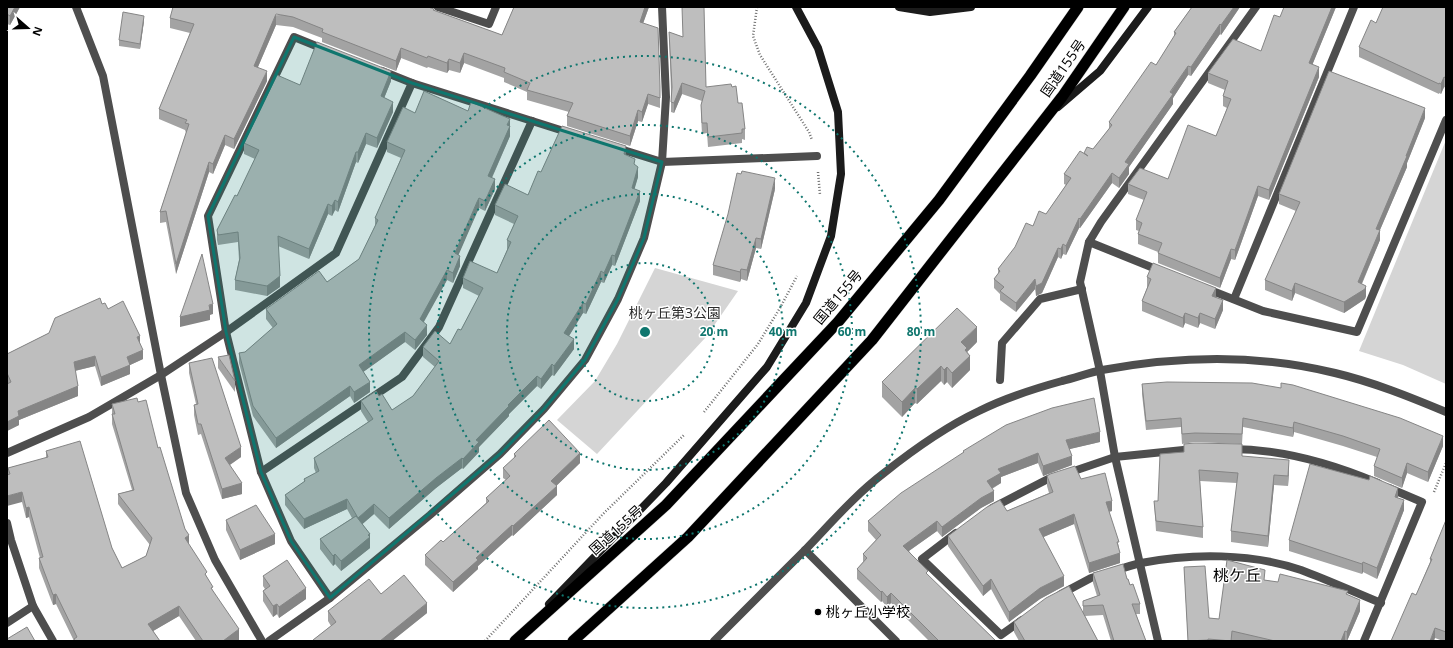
<svg xmlns="http://www.w3.org/2000/svg" width="1453" height="648" viewBox="0 0 1453 648" font-family="'Open Sans','Noto Sans JP',sans-serif">
<style>
.green{fill:#d5d5d5}
.lines{fill:none;stroke-linecap:round;stroke-linejoin:round}
.trunk-casing{stroke:#dbdbdb;stroke-width:12}
.path{stroke:#707070;stroke-width:2.5;stroke-dasharray:1 2;stroke-linecap:butt}
.minor{stroke:#4e4e4e;stroke-width:8}
.tertiary{stroke:#4e4e4e;stroke-width:8}
.secondary{stroke:#1b1b1b;stroke-width:8}
.trunk{stroke:#000;stroke-width:11}
.wall{fill:#a3a3a3}
.shaded-wall{fill:#858585}
.building{fill:#bebebe;stroke:#858585}
.marked{fill:#0f766e;fill-opacity:0.2;stroke:#0f766e;stroke-width:3;stroke-linejoin:round}
.ring{fill:none;stroke:#0f766e;stroke-width:2;stroke-dasharray:2 4}
.poi-dot{fill:#000;stroke:#fff;stroke-width:1.5}
.labels{text-anchor:middle;stroke-width:3;stroke-linejoin:round;paint-order:stroke}
.street-label{font-size:14px;fill:#000;stroke:#fff}
.park-label{font-size:14px;fill:#2c2c2c;stroke:#fff}
.poi-label{font-size:14px;fill:#000;stroke:#fff;text-anchor:start}
.quarter-label{font-size:16px;fill:#000;stroke:#fff}
.centre{fill:#0f766e;stroke:#fff;stroke-width:2}
.ring-label{font-size:12px;text-anchor:middle;font-weight:bold;fill:#0f766e;stroke:#fff;stroke-width:3;stroke-linejoin:round;paint-order:stroke}
</style>
<rect width="100%" height="100%" fill="#fff"/>
<g class="green">
<path d="M1446,140V384L1403,365L1359,351Z"/>
<path d="M655,268L738,291L706,337L597,454L557,420L595,381L617,344Z"/>
</g>
<g class="lines">
<g class="trunk-casing">
<g id="trunk">
<path d="M515,641L666,505L838,322L939,200L1030,76L1078,7"/>
<path d="M573,641L688,537L872,340L1062,97L1124,7"/>
</g>
</g>
<g class="path">
<path d="M757,7L753,36L760,55L809,132L812,140"/>
<path d="M818,172L820,195"/>
<path d="M704,412L758,344L780,308L797,276"/>
<path d="M1434,492L1446,463"/>
<path d="M485,641L603,514L685,434"/>
</g>
<g class="minor">
<path d="M76,7L103,76L161,375L186,493L215,560L262,641"/>
<path d="M438,7L489,24L496,7"/>
<path d="M326,50L294,37L208,216L226,332L261,472L291,541L330,598"/>
<path d="M382,71L412,83L570,133"/>
<path d="M617,148L662,162L817,156"/>
<path d="M1089,242L1161,271"/>
<path d="M1205,288L1263,311L1357,332L1446,120"/>
<path d="M1234,299L1354,7"/>
<path d="M1000,380L1002,343L1040,299L1082,289"/>
<path d="M1231,449C1283,449 1331,463 1378,483"/>
<path d="M7,453L89,417L161,375L226,332L336,253L412,83"/>
<path d="M261,472L402,377L439,327L532,121"/>
<path d="M1068,473L1115,457L1193,449"/>
<path d="M992,508L1048,479L1057,476"/>
<path d="M7,523L11,540L33,606L53,641"/>
<path d="M956,533L922,559L1001,635L1022,620"/>
<path d="M805,550L896,641"/>
<path d="M1114,571C1123,568 1132,565 1141,563C1192,553 1251,553 1301,570C1328,580 1354,592 1381,603"/>
<path d="M1061,594L1091,578L1101,575"/>
<path d="M7,623L33,606"/>
<path d="M269,641L330,598L430,515L500,454L544,409L585,360L618,299L644,238L662,162L666,97L662,7"/>
<path d="M1158,641L1115,457L1100,371L1080,282L1089,242L1101,222L1256,7"/>
<path d="M1364,641L1422,502L1389,488"/>
</g>
<path class="tertiary" d="M714,641C745,610 775,580 806,549C831,523 855,495 884,473C913,450 945,427 979,411C1005,398 1033,389 1062,381C1075,378 1088,373 1102,370C1179,356 1259,354 1335,373C1373,382 1410,397 1446,412"/>
<g class="secondary">
<path d="M899,7L930,12L971,7"/>
<path d="M1058,107L1100,71L1148,7"/>
<path d="M549,604L666,483L767,367L806,303L831,236L841,174L838,112L818,48L796,7"/>
</g>
<use href="#trunk" class="trunk"/>
</g>
<g class="wall">
<path d="M7,7H20L10,25L7,24Z"/>
<path d="M514,7H649L643,23L660,97V108L648,104L642,122L638,121L630,146L567,126V116L569,112L527,100V92L504,82V78L464,63L460,73L449,70L447,73L428,67L427,68L401,58L396,71L322,42V38L293,27L276,25L258,67L267,81L234,149L225,145L213,174L209,172L176,274L166,222L160,223V212L186,133L185,130L159,119V109L190,33L170,28V18L434,11L502,35Z"/>
<path d="M1192,7H1240L1221,35L1220,34L1191,76L1188,75L1173,98V104L1129,167V174L1119,188L1112,183L1080,228H1079L1066,255L1063,254L1061,259L1058,257L1042,293L1036,296L1035,289L1016,312L1000,300V294L994,288V279L998,274V269L1033,226L1046,214L1066,185L1064,184V174L1084,154V153L1093,149L1109,129V122L1156,65L1174,37V32Z"/>
<path d="M1336,7L1312,65L1319,77L1269,200L1258,196L1235,260L1231,259L1220,288L1158,263V252L1138,244V234L1139,231L1136,230V220L1144,200L1128,194V184L1168,179L1216,136L1227,108L1223,106V96L1225,90L1208,83V73L1261,51L1280,17Z"/>
<path d="M1446,7V88L1444,87L1441,94L1439,93V94L1359,57V47L1376,23Z"/>
<path d="M144,21L140,49L119,46V40Z"/>
<path d="M669,32L683,37L706,87H732L738,103L745,129V140L742,139V143L708,147L707,133L702,134L701,115V105L702,101L682,94L674,113L671,112V91Z"/>
<path d="M391,81L384,98L393,112L377,148L366,144L358,163L356,162L338,212L335,210L332,216L328,214L309,259L278,246L280,287L267,296L235,290V280L239,260L238,242L218,245L217,240V230L237,196L255,159L244,154V143L300,85Z"/>
<path d="M468,111L510,119V136L492,178L495,189L485,211L479,208L477,212L458,255L460,266L453,283L447,280L423,322L427,335L415,350L405,342L363,372L370,392L354,403L350,396L276,448L253,416L239,363V353L245,352L273,328L266,319V309L327,282L359,259L375,226V218L401,158L387,152V142L415,113Z"/>
<path d="M1425,118L1407,163V167L1380,230V240L1362,284L1366,296L1365,299L1344,313L1295,293L1292,301L1265,290V280L1296,211L1279,204V194Z"/>
<path d="M626,155L635,165L638,177L634,189L640,201L615,266L612,265L604,283L601,282L586,314L583,313L569,336L574,349L554,376L552,375L541,389L537,386L509,414V416L479,447V452L463,469L462,468L436,488L389,529L374,514L362,524L370,534V548L341,571L335,564L333,566L320,549V539L352,518L347,509L304,529L285,505V495L304,482V479L316,473L314,468V458L368,422L361,411V401L379,396L392,410L413,396L435,367L423,357V347L450,344L461,330L479,296L463,288V278L497,273L507,250V240L514,224L495,215V205L528,195L541,172Z"/>
<path d="M775,189L761,249L756,248L747,281L741,279L740,282L713,275V265Z"/>
<path d="M1147,277L1216,297L1223,310L1215,329L1200,323L1198,328L1185,323L1183,328L1142,311V301L1147,288Z"/>
<path d="M102,304L108,309L140,343L143,359L130,365V374L101,386L95,366L75,371L78,396L19,420V425L7,431V354L49,333Z"/>
<path d="M977,342L967,352L970,370L952,388L947,382L944,385L941,381L917,404L915,403L902,417L882,397V382Z"/>
<path d="M218,357L235,381V392L218,368Z"/>
<path d="M189,363L241,457L230,465L242,494L222,499L201,434L198,435L194,415V405L196,404L189,373Z"/>
<path d="M1142,384L1443,446L1428,482L1407,473L1402,488L1374,476V466L1377,457L1343,446L1294,432L1293,437L1243,427L1242,444L1195,442L1182,444L1181,427L1146,430L1142,394Z"/>
<path d="M138,402L158,448L189,545L207,577L213,591L239,640L237,641H196L179,616L153,631L160,641H74L56,604L53,605L39,568V558H40L29,517L26,518L22,502L8,474V468L46,458V451L112,548L122,568L146,556L150,545L118,504V494L132,490L112,424V404Z"/>
<path d="M1100,442L1069,449L1072,465L1043,476L1038,463L1001,477V483L992,489L994,501L981,508L942,537L937,531L909,551L928,576L996,641H929L891,603L887,607L882,601L881,602L857,579V569L863,562V554L876,540L868,531V521L963,453V451Z"/>
<path d="M1184,444L1242,456L1289,470L1288,486L1274,485L1268,547L1231,542V531L1237,483L1200,481L1203,527V538L1156,531L1154,501H1158L1184,452Z"/>
<path d="M514,454L580,463L557,485V495L513,536L512,535L478,566V569L453,592L425,565V555L443,542L486,503V498L506,480L503,478V468L514,458Z"/>
<path d="M1047,476L1081,479L1112,511L1109,512L1119,547L1120,563L1089,573L1074,524L1043,537L1064,586L1040,599L1009,622L991,589L983,596L948,546V536L1049,493L1047,486Z"/>
<path d="M1398,498L1404,510L1377,579L1363,572L1362,574L1289,551V540Z"/>
<path d="M226,520L275,544L240,560L226,530Z"/>
<path d="M1446,520V641H1443L1435,638L1416,595L1430,562V559Z"/>
<path d="M1184,567L1209,618L1219,619L1265,580L1348,595L1360,611L1347,641H1188Z"/>
<path d="M1093,573L1127,579L1140,604V614H1136L1146,641H1111L1103,615L1085,616L1098,641H1019L1014,632V622L1083,612V601L1097,596L1093,583Z"/>
<path d="M263,576L306,599L279,618L277,614L273,617L263,601V591L265,589L263,586Z"/>
<path d="M381,594L427,613L392,641H313V640L331,626L328,621V611Z"/>
</g>
<g class="shaded-wall">
<path d="M15,7H20L10,25V16Z"/>
<path d="M645,7H649L640,32V22Z"/>
<path d="M1234,7H1240L1221,35V25Z"/>
<path d="M1332,7H1336L1309,73V63Z"/>
<path d="M276,14V25L254,76V66Z"/>
<path d="M144,16V21L140,49V44Z"/>
<path d="M1220,24V34L1191,76V67Z"/>
<path d="M401,48V58L396,71V61Z"/>
<path d="M464,53V63L460,73V63Z"/>
<path d="M449,59V70L447,73V63Z"/>
<path d="M1188,66V75L1173,98V104L1129,167V174L1119,188V178L1125,162Z"/>
<path d="M1319,67V77L1269,200V190Z"/>
<path d="M267,71V81L234,149V139Z"/>
<path d="M391,71V81L381,106V96Z"/>
<path d="M1444,77V87L1441,94V84Z"/>
<path d="M682,83V94L674,113V103Z"/>
<path d="M648,94V104L642,122V112Z"/>
<path d="M393,102V112L377,148V138Z"/>
<path d="M1425,108V118L1407,163V167L1376,239V229L1406,156Z"/>
<path d="M638,110V121L630,146V136Z"/>
<path d="M510,119V136L488,186V176Z"/>
<path d="M366,133V144L358,163V152Z"/>
<path d="M225,135V145L213,174V164Z"/>
<path d="M626,146V157L624,154Z"/>
<path d="M356,152V162L338,212V202Z"/>
<path d="M209,162V172L176,274V264Z"/>
<path d="M638,167V177L632,198V188Z"/>
<path d="M1112,173V183L1080,228V219Z"/>
<path d="M775,178V189L761,249V239Z"/>
<path d="M495,179V189L485,211V201Z"/>
<path d="M1258,186V196L1235,260V250Z"/>
<path d="M640,191V201L615,266V256Z"/>
<path d="M479,198V208L455,263V253Z"/>
<path d="M335,200V210L332,216V206Z"/>
<path d="M328,204V214L309,259V249Z"/>
<path d="M1079,218V228L1066,255V246Z"/>
<path d="M1380,230V240L1358,292V282Z"/>
<path d="M756,238V248L747,281V270Z"/>
<path d="M1063,244V254L1061,259V249Z"/>
<path d="M1058,248V257L1042,293L1036,296V286Z"/>
<path d="M1231,249V259L1220,288V278Z"/>
<path d="M612,255V265L604,283V273Z"/>
<path d="M460,256V266L453,283V273Z"/>
<path d="M741,269V279L740,282V272Z"/>
<path d="M447,270V280L420,329V319Z"/>
<path d="M601,271V282L586,314V304Z"/>
<path d="M280,276V287L267,296V286Z"/>
<path d="M1035,279V289L1016,312V303Z"/>
<path d="M1295,283V293L1292,301V291Z"/>
<path d="M1366,286V296L1365,299L1344,313V302Z"/>
<path d="M1216,288V298L1212,296Z"/>
<path d="M1223,300V310L1215,329V319Z"/>
<path d="M583,303V313L564,344V333Z"/>
<path d="M213,304V314L210,315V320L180,327V317Z"/>
<path d="M1185,313V323L1183,328V318Z"/>
<path d="M1200,313V323L1198,328V318Z"/>
<path d="M427,325V335L415,350V340Z"/>
<path d="M977,327V342L967,352L970,356V370L952,388V373L961,342Z"/>
<path d="M405,332V342L359,375V365Z"/>
<path d="M140,336V345L137,337Z"/>
<path d="M574,339V349L554,376V366Z"/>
<path d="M143,350V359L130,365V374L101,386V377L127,357Z"/>
<path d="M95,356V366L74,371V362Z"/>
<path d="M552,364V375L541,389V379Z"/>
<path d="M941,366V381L917,404V389Z"/>
<path d="M947,367V382L944,385V370Z"/>
<path d="M537,376V386L509,414V416L479,447V452L463,469V459L476,440L508,405Z"/>
<path d="M370,382V392L354,403V392Z"/>
<path d="M78,386V396L19,420V425L7,431V422L18,411Z"/>
<path d="M350,386V396L276,448V438Z"/>
<path d="M915,388V403L902,417V402Z"/>
<path d="M1294,422V432L1293,437V428Z"/>
<path d="M1100,432V442L1066,450V440Z"/>
<path d="M1443,436V446L1428,482V472Z"/>
<path d="M241,447V457L225,468V458Z"/>
<path d="M580,453V463L551,491V481Z"/>
<path d="M1038,453V463L1001,477V483L987,491V481L998,469Z"/>
<path d="M1072,456V465L1043,476V466Z"/>
<path d="M462,458V468L436,488L389,529V518L436,478Z"/>
<path d="M1289,460V470L1288,486V476Z"/>
<path d="M1407,463V473L1402,488V478Z"/>
<path d="M1274,475V485L1268,547V536Z"/>
<path d="M242,483V494L222,499V489Z"/>
<path d="M557,486V495L513,536V526Z"/>
<path d="M1398,488V498L1395,497Z"/>
<path d="M994,491V501L981,508L942,537V527L981,498Z"/>
<path d="M22,492V502L7,506V496Z"/>
<path d="M347,499V509L304,529V519Z"/>
<path d="M1404,500V510L1377,579V568Z"/>
<path d="M1112,501V511L1106,512V502Z"/>
<path d="M374,504V514L358,528V518Z"/>
<path d="M29,507V517L26,518V508Z"/>
<path d="M1074,514V524L1039,539V529Z"/>
<path d="M937,521V531L903,555V546Z"/>
<path d="M512,525V535L478,566V569L453,592V582L476,558Z"/>
<path d="M275,534V544L240,560V550Z"/>
<path d="M370,534V548L341,571V561Z"/>
<path d="M189,535V545L185,538Z"/>
<path d="M1120,553V563L1089,573V563Z"/>
<path d="M335,554V564L333,566V556Z"/>
<path d="M1363,562V572L1362,574V564Z"/>
<path d="M1064,576V586L1040,599L1009,622V612L1040,588Z"/>
<path d="M991,579V589L983,596V586Z"/>
<path d="M306,588V599L279,618V607Z"/>
<path d="M882,591V601L881,602V592Z"/>
<path d="M891,593V603L887,607V597Z"/>
<path d="M56,594V604L53,605V595Z"/>
<path d="M1360,600V611L1347,641V632Z"/>
<path d="M427,603V613L392,641H380Z"/>
<path d="M277,604V614L273,617V606Z"/>
<path d="M179,606V616L148,634V624Z"/>
<path d="M1435,628V638L1434,641H1430Z"/>
<path d="M239,629V640L237,641H223Z"/>
<path d="M1345,631V641H1341Z"/>
</g>
<g class="building">
<path d="M7,7H15L10,16L7,14Z"/>
<path d="M173,7H428L434,9L433,10L502,35L514,7H645L640,22L658,28L660,87V98L648,94L642,112L638,110L630,136L567,116L573,103L527,90L530,83L504,72L505,68L464,53L460,63L449,59L447,63L428,56L427,58L401,48L396,61L322,32L323,29L293,17L276,14L254,66L267,71L234,139L225,135L213,164L209,162L176,264L166,211L160,212L189,124L185,123L187,120L159,109L194,24L170,18Z"/>
<path d="M682,7H704L706,87L731,84L732,87L736,86L738,103H742L745,129H742V133L708,137L707,123H702L701,105L705,91L682,83L674,103L671,102L672,87L669,32L683,37Z"/>
<path d="M1192,7H1234L1221,25L1220,24L1191,67L1188,66L1170,92L1173,94L1125,162L1129,164L1119,178L1112,173L1080,219L1079,218L1066,246L1063,244L1061,249L1058,248L1042,283L1036,286L1035,279L1016,303L1000,291L1004,287L994,279L1000,271L998,269L1015,247L1026,223L1033,226L1039,211L1046,214L1071,178L1064,174L1080,151L1088,156L1084,153L1087,147L1093,149L1112,125L1109,122L1151,62L1156,65L1176,33L1174,32Z"/>
<path d="M1284,7H1332L1309,63L1319,67L1269,190L1258,186L1235,250L1231,249L1220,278L1158,253L1162,243L1138,234L1142,223L1136,220L1147,192L1128,184L1140,168L1168,179L1188,125L1216,136L1231,99L1223,96L1228,81L1208,73L1233,39L1261,51L1274,15L1280,17Z"/>
<path d="M1383,7H1446V78L1444,77L1441,84L1439,83V84L1359,47L1371,20L1376,23Z"/>
<path d="M123,12L144,16L140,44L119,40Z"/>
<path d="M317,42L391,71L381,96L393,102L377,138L366,133L358,152H356L338,202L335,200L332,206L328,204L309,249L278,236L280,276L267,286L235,280L240,258L238,232L218,235L217,230L235,195L237,196L259,150L244,143L277,75L300,85Z"/>
<path d="M1329,71L1425,108L1406,156H1407L1376,229L1380,230L1358,282L1366,286L1365,289L1344,302L1295,283L1292,291L1265,280L1300,202L1279,194Z"/>
<path d="M424,91L468,111L471,102L510,119L507,125L510,126L488,176L495,179L485,201L479,198L477,202L455,253L460,256L453,273L447,270L420,319L427,325L415,340L405,332L359,365L370,382L354,392L350,386L276,438L253,406L239,353L245,352L277,324L266,309L319,271L327,282L359,259L378,220L375,218L405,150L387,142L403,107L415,113Z"/>
<path d="M562,126L626,146L624,154L635,159L634,164L638,167L632,188L640,191L615,256L612,255L604,273L601,271L586,304L583,303L564,333L574,339L554,366L552,364L541,379L537,376L508,405L509,406L476,440L479,442L463,459L462,458L436,478L389,518L374,504L358,518L347,499L304,519L285,495L305,481L304,479L319,471L314,458L373,419L361,401L376,391L379,396L382,394L392,410L413,396L439,361L423,347L435,331L450,344L458,329L461,330L483,288L463,278L470,261L497,273L511,242L507,240L518,216L495,205L505,184L528,195L538,171L541,172Z"/>
<path d="M742,171L775,178L761,239L756,238L747,270L741,269L740,272L713,265L728,214L737,173L741,174Z"/>
<path d="M202,254L213,304L209,305L210,310L180,317Z"/>
<path d="M1153,263L1216,288L1212,296L1223,300L1215,319L1200,313L1198,318L1185,313L1183,318L1142,301L1151,279L1147,277Z"/>
<path d="M100,298L102,304L105,303L108,309L123,301L140,336L137,337L143,350L127,357L130,365L101,377L95,356L74,362L78,386L18,411L19,416L7,422V384L11,382L7,373V354L49,333L55,318Z"/>
<path d="M957,308L977,327L961,342L967,348L965,350L970,356L952,373L947,367L944,370L941,366L917,389L915,388L902,402L882,382Z"/>
<path d="M229,355L235,381L218,357Z"/>
<path d="M212,358L241,447L225,458L242,483L222,489L201,424H198L194,405L198,404L189,363Z"/>
<path d="M1167,382L1252,383L1281,388V383L1293,385L1400,418L1443,436L1428,472L1407,463L1402,478L1374,466L1380,449L1343,436L1294,422L1293,428L1243,418L1242,434L1195,433L1182,434L1181,418L1146,421L1142,384Z"/>
<path d="M137,398L138,402L146,400L158,448L160,447L185,529L189,535L185,538L207,572L205,574L213,587L211,588L239,629L223,641H203L179,606L148,624L160,641H75L74,639L77,637L56,594L53,595L39,558L43,557L29,507L26,508L22,492L7,496V475L10,474L8,468L48,457L46,451L80,441L112,548L122,568L146,556L152,538L118,494L134,490L112,414H115L112,404Z"/>
<path d="M1094,398L1100,432L1066,440L1072,456L1043,466L1038,453L998,469L1001,473L987,481L994,491L981,498L942,527L937,521L903,546L928,571L926,573L996,641H939L891,593L887,597L882,591L881,592L857,569L867,558L863,554L881,535L868,521L901,493L964,452L963,451L1006,425L1052,408Z"/>
<path d="M549,420L580,453L551,481L557,486L513,526L512,525L476,558L478,560L453,582L425,555L441,540L443,542L489,501L486,498L510,476L503,468L516,456L514,454Z"/>
<path d="M1195,443L1242,444V456L1289,460L1288,476L1274,475L1268,536L1231,531L1238,473L1199,470L1203,527L1156,521L1154,501H1158L1160,454L1184,452V444Z"/>
<path d="M1310,464L1369,480L1370,476L1398,488L1395,497L1404,500L1377,568L1363,562L1362,564L1289,540Z"/>
<path d="M1075,466L1081,479L1105,473L1112,501L1106,502L1119,542H1117L1120,553L1089,563L1074,514L1039,529L1064,576L1040,588L1009,612L991,579L983,586L948,536L987,507L1000,500L1007,511L1053,492L1047,476L1050,474Z"/>
<path d="M256,505L275,534L240,550L226,520Z"/>
<path d="M356,516L370,534L368,535L370,537L341,561L335,554L333,556L320,539Z"/>
<path d="M1446,520V632L1435,628L1430,641H1391L1412,593L1416,595L1432,559H1430Z"/>
<path d="M287,560L306,588L279,607L277,604L273,606L263,591L270,586L263,576Z"/>
<path d="M1227,560L1265,570L1264,580L1278,582L1280,574L1348,591L1346,594L1360,600L1347,632L1345,631L1341,641H1275L1232,631L1231,641L1208,639V640L1188,641L1184,567L1205,566L1209,618L1219,619Z"/>
<path d="M1123,564L1127,579H1128L1130,585L1133,584L1140,604H1132L1146,641H1114L1103,605L1083,606V601L1100,595L1093,573Z"/>
<path d="M404,575L427,603L380,641H313V640L336,622L328,611L369,579L381,594Z"/>
<path d="M1069,586L1098,641H1025L1014,622L1046,598Z"/>
<path d="M27,627L35,641H7V639Z"/>
</g>
<path class="marked" d="M294,37L412,83L662,162L644,238L618,299L585,360L544,409L500,454L330,598L291,541L261,472L226,332L208,216Z"/>
<g class="ring">
<circle cx="645" cy="332" r="69"/>
<circle cx="645" cy="332" r="138"/>
<circle cx="645" cy="332" r="207"/>
<circle cx="645" cy="332" r="276"/>
</g>
<circle class="poi-dot" cx="818" cy="612" r="4"/>
<g class="labels">
<g class="street-label">
<text transform="translate(1063 68) rotate(-55)" y="5">国道155号</text>
<text transform="translate(838 297) rotate(-50)" y="5">国道155号</text>
<text transform="translate(616 530) rotate(-42)" y="5">国道155号</text>
</g>
<g class="park-label">
<text x="675" y="318">桃ヶ丘第3公園</text>
</g>
<g class="poi-label">
<text x="826" y="617">桃ヶ丘小学校</text>
</g>
<g class="quarter-label">
<text x="1237" y="581">桃ケ丘</text>
</g>
</g>
<circle cx="645" cy="332" r="6" class="centre"/>
<g class="ring-label">
<text x="714" y="336">20 m</text>
<text x="783" y="336">40 m</text>
<text x="852" y="336">60 m</text>
<text x="921" y="336">80 m</text>
</g>
<rect width="1453" height="648" fill="none" stroke="#000000" stroke-width="16"/>
<g transform="translate(28 28) rotate(110)" stroke="#ffffff" stroke-width="3" paint-order="stroke">
<path d="M0-3L7 15L0 10L-7 15Z" fill="#000000"/>
<text y="-6" font-size="11" font-weight="bold" text-anchor="middle" fill="#000000">N</text>
</g>
</svg>
